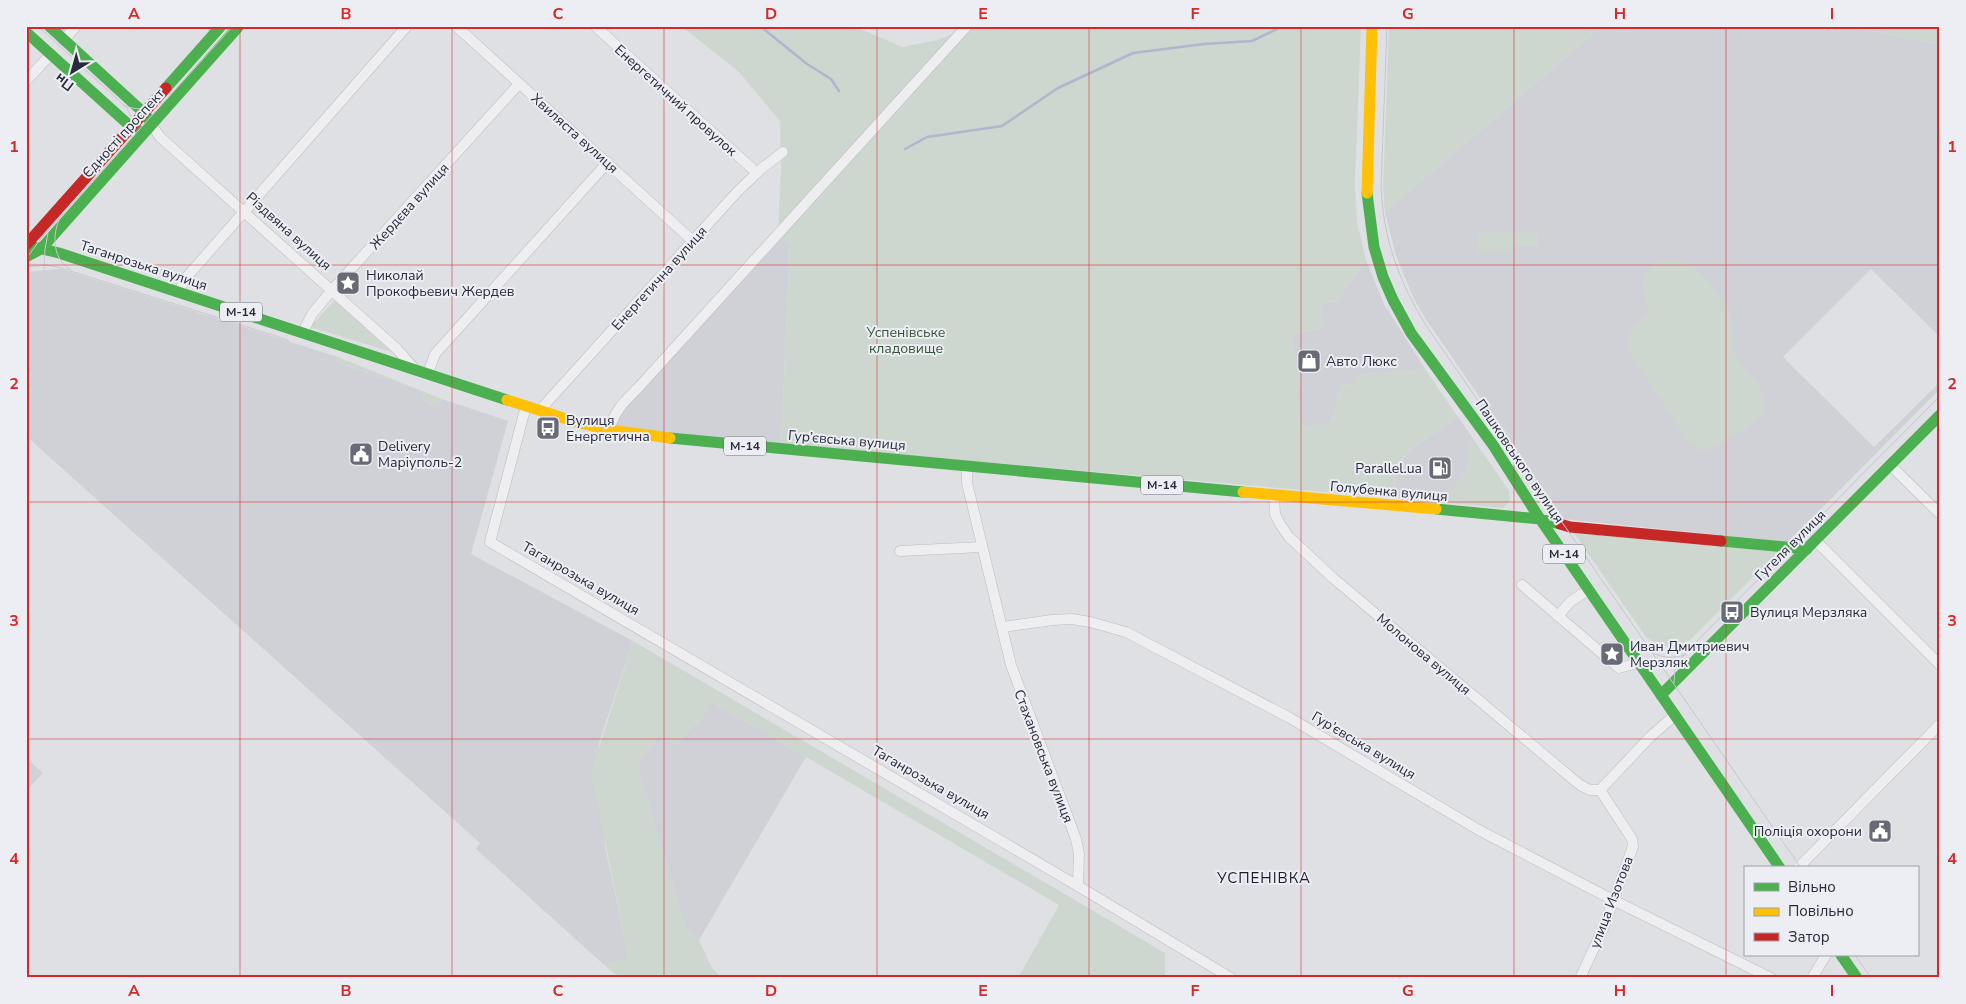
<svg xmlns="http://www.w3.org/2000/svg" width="1966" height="1004" viewBox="0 0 1966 1004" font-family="'Nunito Sans',sans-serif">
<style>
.built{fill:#cfd1d7}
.green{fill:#cdd7cf}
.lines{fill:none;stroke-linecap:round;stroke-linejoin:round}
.stream{stroke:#afb7cd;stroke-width:2.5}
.street-casing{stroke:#bcbdc0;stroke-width:11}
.street{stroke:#eeeef0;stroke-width:10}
.fast{stroke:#4caf50;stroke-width:11}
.slow{stroke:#ffc107;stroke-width:11}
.jam{stroke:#c62828;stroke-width:11}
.tram{stroke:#c7c8cb;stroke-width:1}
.grid{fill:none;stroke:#d62828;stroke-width:1;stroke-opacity:0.55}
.labels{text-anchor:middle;stroke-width:4;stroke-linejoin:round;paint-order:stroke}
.shield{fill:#eceef3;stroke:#636672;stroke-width:1}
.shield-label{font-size:12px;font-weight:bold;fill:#282b3b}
.street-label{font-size:14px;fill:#282b3b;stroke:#eceef3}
.poi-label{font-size:14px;fill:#282b3b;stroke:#eceef3;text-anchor:start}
.park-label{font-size:14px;fill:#365537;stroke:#eceef3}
.neighbourhood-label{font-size:15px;letter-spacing:1px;fill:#1a1c2b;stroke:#eceef3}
.neatline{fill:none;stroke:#d62828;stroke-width:2}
.grid-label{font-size:16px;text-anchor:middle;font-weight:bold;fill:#d62828}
</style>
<rect width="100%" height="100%" fill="#dfe0e3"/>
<g class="built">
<path d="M1602,26H1848L1940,45V337L1871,269L1783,357L1874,447L1940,382V389L1788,542L1564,519L1427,321L1414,299L1396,256L1385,212Z"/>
<path d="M778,238L790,244L781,444L607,427Z"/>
<path d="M1366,260L1384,304L1425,369L1356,375V384L1341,385L1331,423L1303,428L1296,388L1300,387L1291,334L1324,328L1320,304L1337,301Z"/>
<path d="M61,269L338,357L336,362L420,390L424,400L435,407L442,399L508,421L471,554L633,641L599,743L605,846L629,959L603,964L476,849L480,843L26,436V272Z"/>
<path d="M1458,417L1474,440L1468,444V465L1450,503L1393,498L1396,466L1413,448Z"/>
<path d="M712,702L806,757L699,940L686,929L637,765L660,734L677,745L694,724L700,722Z"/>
<path d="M26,758L43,773L26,791Z"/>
</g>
<g class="green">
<path d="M681,26H854L902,47L938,40L971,26H1361L1355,186L1357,222L1366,260L1337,301L1320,304L1324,328L1291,334L1300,387L1296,388L1303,428L1331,423L1341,385L1356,384V375L1425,369L1458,417L1413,448L1396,465L1393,498L781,444L790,245L778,238L781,167L780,121L738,71Z"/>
<path d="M1389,26H1602L1385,212L1383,188Z"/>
<path d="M1848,26H1940V45Z"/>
<path d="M1512,232L1513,252L1478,253L1477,233Z"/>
<path d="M1538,232V246H1515V233Z"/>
<path d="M1671,259C1678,261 1686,263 1692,267C1710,279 1730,305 1732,326C1733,335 1730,344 1734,353C1742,370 1766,385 1765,405C1764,408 1763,413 1761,415C1756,422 1714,450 1706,450C1699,450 1694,447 1689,444L1630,353C1623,328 1638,329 1649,311C1649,304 1645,299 1644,292C1639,270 1653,264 1671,259Z"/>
<path d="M335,300L390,350L392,352L310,327Z"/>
<path d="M338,357L442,399L435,407L424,400L420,390L336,362Z"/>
<path d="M1474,440L1509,491L1510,501L1503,508L1450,503L1451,494L1468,465V444Z"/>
<path d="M1574,533L1778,552L1691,639C1675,650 1661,648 1646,637Z"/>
<path d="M633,641L1165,953V978H1018L1059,905L712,702L700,722L694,724L677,745L660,734L637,765L686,929L699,940L711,966L721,978H620L603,964L629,959L591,773Z"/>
</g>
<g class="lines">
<g class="stream">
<path d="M760,26L807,64L831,79L839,91"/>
<path d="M905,149L927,137L1002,126L1058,88L1133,53L1204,44L1252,41L1283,26"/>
</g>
<g class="street-casing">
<g id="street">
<path d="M456,26L693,241"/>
<path d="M595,26L757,173"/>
<path d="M64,40L76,26"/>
<path d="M26,81L51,54"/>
<path d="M151,124L160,137L397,349L412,366"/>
<path d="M179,292L185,279L407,26"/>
<path d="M303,332L312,314L332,290L519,84"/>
<path d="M428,373L435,354L608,162"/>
<path d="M526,406L490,542L1078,886L1231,978"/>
<path d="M540,410L737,192L761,169L783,152"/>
<path d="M609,430C615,410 623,403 638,388L967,26"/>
<path d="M1890,465L1940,514"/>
<path d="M967,467V483L1011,665L1076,839L1079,854L1078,886"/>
<path d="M1274,496L1275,514L1280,524L1289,537L1333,578L1580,785L1590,790H1600"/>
<path d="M1815,540L1940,665"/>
<path d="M900,551L981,547"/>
<path d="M1522,585L1619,668L1638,663"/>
<path d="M1558,616L1570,602L1588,590"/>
<path d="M1003,627L1052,620L1072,619L1090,622L1126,632L1290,718L1477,829L1613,900L1771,978"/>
<path d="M1600,790L1650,737L1675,715"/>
<path d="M1798,868L1940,724"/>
<path d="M1580,978L1603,929L1633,846L1632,839L1600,790"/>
<path d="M1812,978L1826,955"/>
</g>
</g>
<use href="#street" class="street"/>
<g class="fast">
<path d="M49,26L144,113L149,120"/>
<path d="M26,32L130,126L138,130"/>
<path d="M166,88L221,26"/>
<path d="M1367,193L1374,247L1383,277L1393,300L1411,333L1493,445L1540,519L1560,524"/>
<path d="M26,245L59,253L507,400"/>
<path d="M26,257L41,249L239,26"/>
<path d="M670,438L1243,492"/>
<path d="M1436,509L1540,519L1780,868"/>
<path d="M1721,541L1807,549"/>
<path d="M1661,695L1940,415"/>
<path d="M1841,955L1857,978"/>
</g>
<g class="slow">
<path d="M1367,193L1372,26"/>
<path d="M507,400L576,422L609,430L670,438"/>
<path d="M1243,492L1436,509"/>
</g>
<g class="jam">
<path d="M26,245L166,88"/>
<path d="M1560,524L1570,527L1721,541"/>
</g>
<g class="tram">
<path d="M38,26L127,108L134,123L131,138"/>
<path d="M1387,26L1381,188C1384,240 1398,279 1425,324L1801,868"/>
<path d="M123,105C137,111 149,110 161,103"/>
<path d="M59,220C52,236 53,260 70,269"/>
<path d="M26,259L42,237L233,26"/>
<path d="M26,267L46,265L58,267L285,339L289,341"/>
<path d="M44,270L45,249L48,233"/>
<path d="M1652,652C1663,659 1673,658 1686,655"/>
<path d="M1674,683L1675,668L1686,652L1940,396"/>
<path d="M1855,955L1871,978"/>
</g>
</g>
<path class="grid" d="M240,26V978M452,26V978M664,26V978M877,26V978M1089,26V978M1301,26V978M1514,26V978M1726,26V978M26,265H1940M26,502H1940M26,739H1940"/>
<defs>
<g id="sight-square" transform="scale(1.25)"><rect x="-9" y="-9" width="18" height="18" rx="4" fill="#686a76" stroke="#eceef3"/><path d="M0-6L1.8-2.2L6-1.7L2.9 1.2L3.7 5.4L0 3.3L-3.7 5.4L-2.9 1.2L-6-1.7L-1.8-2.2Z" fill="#fff"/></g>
<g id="shop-square" transform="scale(1.25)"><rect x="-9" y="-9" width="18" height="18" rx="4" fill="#686a76" stroke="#eceef3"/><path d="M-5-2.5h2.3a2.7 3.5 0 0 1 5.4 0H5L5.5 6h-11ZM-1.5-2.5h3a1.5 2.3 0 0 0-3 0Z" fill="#fff"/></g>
<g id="bus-square" transform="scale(1.25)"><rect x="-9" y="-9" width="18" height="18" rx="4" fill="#686a76" stroke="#eceef3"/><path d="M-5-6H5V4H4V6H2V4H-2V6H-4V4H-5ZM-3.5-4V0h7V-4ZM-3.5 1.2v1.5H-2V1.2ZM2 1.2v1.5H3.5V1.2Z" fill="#fff"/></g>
<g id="civic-square" transform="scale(1.25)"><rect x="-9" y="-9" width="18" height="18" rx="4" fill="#686a76" stroke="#eceef3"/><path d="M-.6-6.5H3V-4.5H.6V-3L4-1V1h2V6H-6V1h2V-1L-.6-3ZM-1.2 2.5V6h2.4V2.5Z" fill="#fff"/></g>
<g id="fuel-square" transform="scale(1.25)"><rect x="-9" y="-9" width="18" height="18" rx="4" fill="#686a76" stroke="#eceef3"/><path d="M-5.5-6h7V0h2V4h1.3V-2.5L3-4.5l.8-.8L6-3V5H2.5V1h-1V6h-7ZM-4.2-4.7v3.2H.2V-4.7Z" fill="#fff"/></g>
</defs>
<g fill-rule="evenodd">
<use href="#sight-square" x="348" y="283"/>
<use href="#shop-square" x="1309" y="361"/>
<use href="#bus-square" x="548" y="428"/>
<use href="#civic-square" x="361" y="454"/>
<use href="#fuel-square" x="1440" y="468"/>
<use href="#bus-square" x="1732" y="612"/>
<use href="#sight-square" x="1612" y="654"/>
<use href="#civic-square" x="1880" y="831"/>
</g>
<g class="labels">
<g class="shield">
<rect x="220" y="302.5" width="42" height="19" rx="4"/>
<rect x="724" y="436.5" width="42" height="19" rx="4"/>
<rect x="1141" y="475.5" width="42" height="19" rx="4"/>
<rect x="1543" y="544.5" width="42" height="19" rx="4"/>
</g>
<g class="shield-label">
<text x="241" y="316">М-14</text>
<text x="745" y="450">М-14</text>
<text x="1162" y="489">М-14</text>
<text x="1564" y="558">М-14</text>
</g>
<g class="street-label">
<text transform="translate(676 100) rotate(42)" y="5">Енергетичний провулок</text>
<text transform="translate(123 133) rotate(-48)" y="5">Єдності проспект</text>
<text transform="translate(575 133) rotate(42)" y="5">Хвиляста вулиця</text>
<text transform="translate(409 206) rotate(-48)" y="5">Жердєва вулиця</text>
<text transform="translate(289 231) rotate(42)" y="5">Різдвяна вулиця</text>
<text transform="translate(144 265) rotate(18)" y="5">Таганрозька вулиця</text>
<text transform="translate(659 278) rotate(-48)" y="5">Енергетична вулиця</text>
<text transform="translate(847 440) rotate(5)" y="5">Гур’євська вулиця</text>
<text transform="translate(1520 461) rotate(56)" y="5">Пашковського вулиця</text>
<text transform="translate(1389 491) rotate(5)" y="5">Голубенка вулиця</text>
<text transform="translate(1790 545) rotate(-45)" y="5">Гугеля вулиця</text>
<text transform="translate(581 578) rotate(30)" y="5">Таганрозька вулиця</text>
<text transform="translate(1424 654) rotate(40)" y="5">Молонова вулиця</text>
<text transform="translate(1364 745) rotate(31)" y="5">Гур’євська вулиця</text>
<text transform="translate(1044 756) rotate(69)" y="5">Стахановська вулиця</text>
<text transform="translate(931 782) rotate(30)" y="5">Таганрозька вулиця</text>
<text transform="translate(1611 902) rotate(-69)" y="5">улица Изотова</text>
</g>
<g class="poi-label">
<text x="366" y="280">Николай<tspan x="366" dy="16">Прокофьевич Жердев</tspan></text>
<text x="1326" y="366">Авто Люкс</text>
<text x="566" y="425">Вулиця<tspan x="566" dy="16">Енергетична</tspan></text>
<text x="378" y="451">Delivery<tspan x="378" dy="16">Марiуполь-2</tspan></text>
<text x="1422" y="473" text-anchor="end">Parallel.ua</text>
<text x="1750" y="617">Вулиця Мерзляка</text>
<text x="1630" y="651">Иван Дмитриевич<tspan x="1630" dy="16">Мерзляк</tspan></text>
<text x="1862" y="836" text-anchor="end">Поліція охорони</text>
</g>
<g class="park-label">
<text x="906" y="337">Успенівське<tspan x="906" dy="16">кладовище</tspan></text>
</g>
<g class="neighbourhood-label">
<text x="1264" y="883">УСПЕНІВКА</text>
</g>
</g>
<rect width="1966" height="1004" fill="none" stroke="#eceef3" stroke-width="55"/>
<rect x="1744" y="866" width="175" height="90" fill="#eceef3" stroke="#9ea0a9"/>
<rect x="1754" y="883" width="25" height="8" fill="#4caf50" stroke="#9ea0a9"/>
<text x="1788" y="892" font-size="15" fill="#282b3b">Вільно</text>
<rect x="1754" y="908" width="25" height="8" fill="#ffc107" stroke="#9ea0a9"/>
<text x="1788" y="916" font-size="15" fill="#282b3b">Повільно</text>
<rect x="1754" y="933" width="25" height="8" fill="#c62828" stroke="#9ea0a9"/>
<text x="1788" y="942" font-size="15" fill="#282b3b">Затор</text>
<g transform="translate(72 72) rotate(217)" stroke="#eceef3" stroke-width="4" paint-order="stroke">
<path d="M0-4L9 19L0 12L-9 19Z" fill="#282b3b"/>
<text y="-8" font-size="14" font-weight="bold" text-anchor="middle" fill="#282b3b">Пн</text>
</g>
<rect x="28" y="28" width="1910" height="948" class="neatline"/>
<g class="grid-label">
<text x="134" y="19">A</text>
<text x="346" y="19">B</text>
<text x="558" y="19">C</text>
<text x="771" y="19">D</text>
<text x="983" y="19">E</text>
<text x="1195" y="19">F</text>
<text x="1408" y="19">G</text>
<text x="1620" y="19">H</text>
<text x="1832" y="19">I</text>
<text x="14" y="152">1</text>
<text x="1952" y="152">1</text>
<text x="14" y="389">2</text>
<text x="1952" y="389">2</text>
<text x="14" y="626">3</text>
<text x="1952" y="626">3</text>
<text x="14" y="864">4</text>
<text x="1952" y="864">4</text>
<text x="134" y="996">A</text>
<text x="346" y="996">B</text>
<text x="558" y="996">C</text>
<text x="771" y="996">D</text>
<text x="983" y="996">E</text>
<text x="1195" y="996">F</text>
<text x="1408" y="996">G</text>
<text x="1620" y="996">H</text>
<text x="1832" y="996">I</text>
</g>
</svg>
